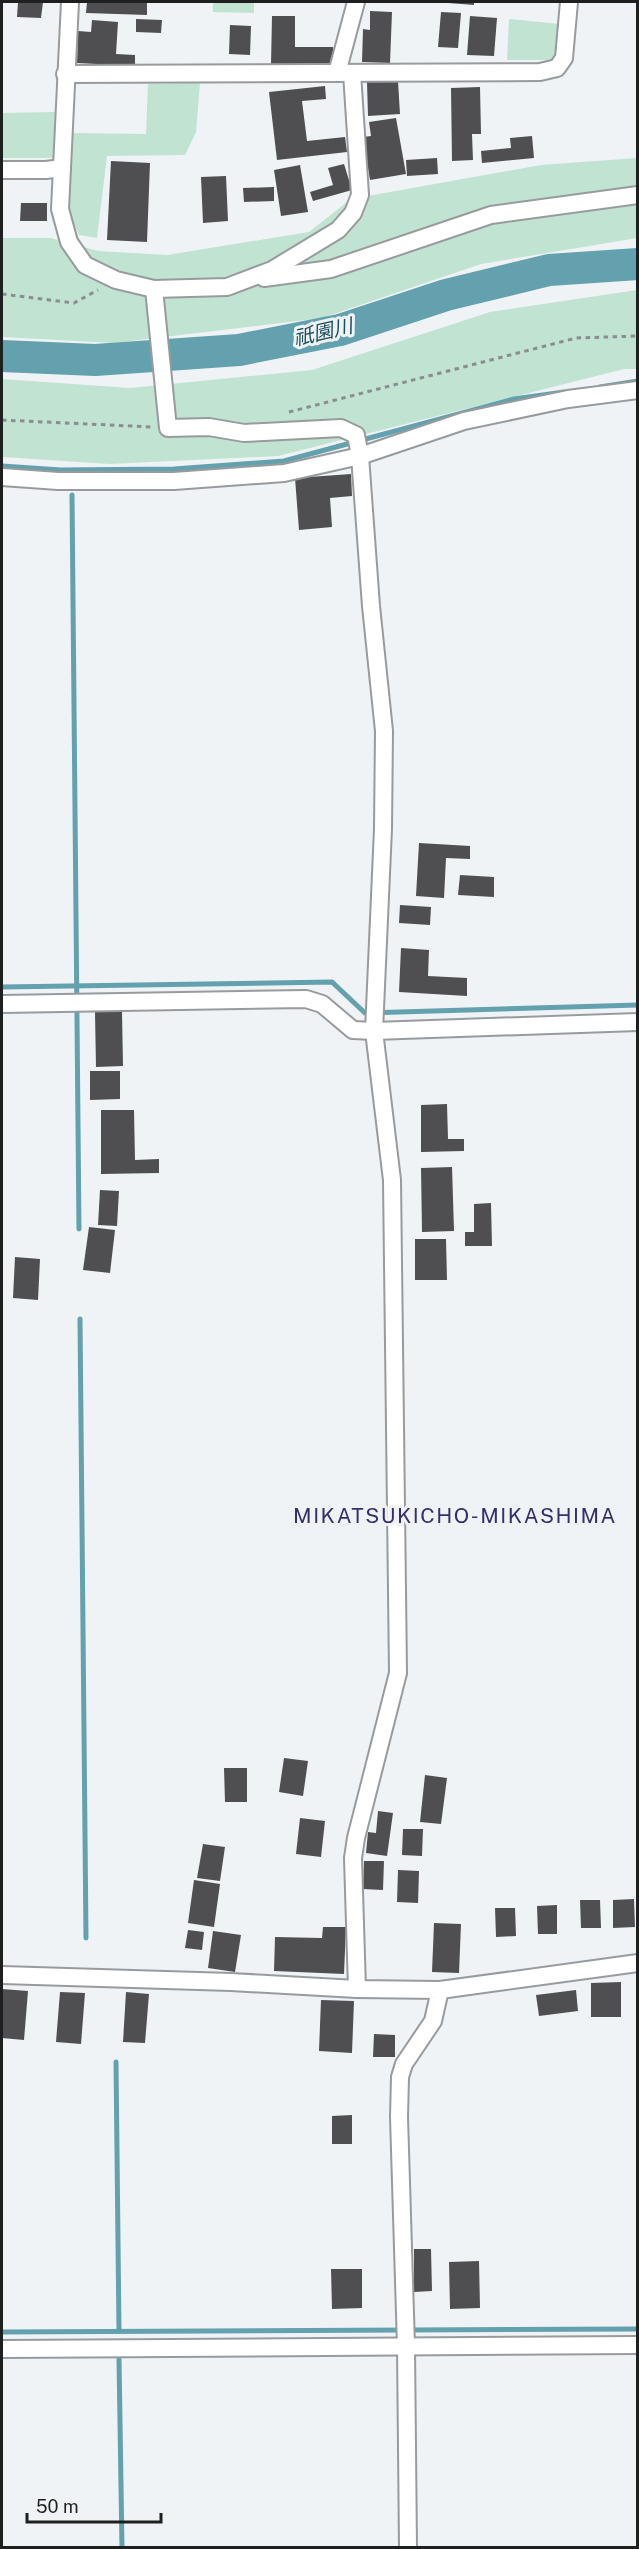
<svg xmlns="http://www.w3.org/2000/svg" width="639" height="2549" viewBox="0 0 639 2549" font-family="'Public Sans','Noto Sans JP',sans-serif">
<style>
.green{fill:#c0e3d2}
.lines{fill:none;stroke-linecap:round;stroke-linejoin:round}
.stream{stroke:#62a1ad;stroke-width:5}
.river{stroke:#62a1ad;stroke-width:32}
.building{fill:#4f4f52}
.street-casing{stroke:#989b9d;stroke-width:20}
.path{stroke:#8b8d8e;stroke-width:3;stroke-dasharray:4.5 4.5;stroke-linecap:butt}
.street{stroke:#fff;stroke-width:16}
.labels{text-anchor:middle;stroke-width:6;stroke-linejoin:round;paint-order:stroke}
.water-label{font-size:20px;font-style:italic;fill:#185059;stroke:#f0f3f5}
.quarter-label{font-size:21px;letter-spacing:1.5px;fill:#33306c;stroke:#f0f3f5}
</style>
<rect width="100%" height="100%" fill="#f0f3f5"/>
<g class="green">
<path d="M213,2H254V13L213,12Z"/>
<path d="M509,19L560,24L554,60H507Z"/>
<path d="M200,83L196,132L185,155L107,156L97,238L79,235L68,211L73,133L146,134L148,84Z"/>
<path d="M55,112L53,158H2V113Z"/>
<path d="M637,158V238L481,264L322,318L114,343L2,337V238H51L98,251L167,255L309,232L351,199L541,165Z"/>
<path d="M637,290V369H624L278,456L110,464L2,457V379L130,388L312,370L490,312Z"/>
</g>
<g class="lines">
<g class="stream">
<path d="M600,387L638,381"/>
<path d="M2,466L61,470L174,469L284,461L514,399L564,392"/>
<path d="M72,495L79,1229"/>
<path d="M2,987L332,982L365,1013L638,1005"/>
<path d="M80,1319L86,1938"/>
<path d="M116,2062L119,2331"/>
<path d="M2,2332L638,2329"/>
<path d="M119,2359L122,2548"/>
</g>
<path class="river" d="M2,356L95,360L239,350L340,330L446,295L549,270L638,264"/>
</g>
<g class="building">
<path d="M18,2H43L41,18L17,17Z"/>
<path d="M87,2H147V15L86,13Z"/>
<path d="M448,2H474V5L448,3Z"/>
<path d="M370,11L392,12L390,63L362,62L363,29L370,30Z"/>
<path d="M441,12L461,13L458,48L438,47Z"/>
<path d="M272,16H295V47H333V64H271Z"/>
<path d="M470,16L497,18L494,56L467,55Z"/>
<path d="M136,19L162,20L161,33L136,32Z"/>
<path d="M92,20L118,22L116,54L135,55V66L77,63L78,31L91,32Z"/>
<path d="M230,25L251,26L250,55L229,54Z"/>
<path d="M398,81L400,114L368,116L367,82Z"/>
<path d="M325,86L326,99L302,101L307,141L345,137L347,152L277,160L269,92Z"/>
<path d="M480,87L481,134H472L473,160L452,161L451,88Z"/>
<path d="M396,118L406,174L370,180L363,137L371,136L369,122Z"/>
<path d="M532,136L534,158L482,163L481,151L511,148L510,138Z"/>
<path d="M437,158L438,174L407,176L406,160Z"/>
<path d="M111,161L150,163L147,242L107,240Z"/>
<path d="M344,164L352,190L313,201L310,192L333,185L328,168Z"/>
<path d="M300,165L308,212L281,216L274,170Z"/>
<path d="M226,176L228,221L203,223L201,177Z"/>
<path d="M274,187V201L244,202L243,188Z"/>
<path d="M21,203H47V221H20Z"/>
<path d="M351,474L352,496L330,498L332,527L299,530L295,478Z"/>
<path d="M419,843L470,846V859L446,858L444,898L416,896Z"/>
<path d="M460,875L494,877V897L458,895Z"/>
<path d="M400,905L431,907L430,925L399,923Z"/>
<path d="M401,948L429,950L428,976L467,978V996L399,992Z"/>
<path d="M95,1012H122L123,1066L96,1067Z"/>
<path d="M90,1071H120V1099L90,1100Z"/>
<path d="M447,1104L448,1139H464V1151L421,1152V1105Z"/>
<path d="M101,1110H134L135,1160L159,1159V1173L101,1174Z"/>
<path d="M452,1167L454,1231L422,1232L421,1168Z"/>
<path d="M100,1190L119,1191L117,1226L98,1225Z"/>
<path d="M491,1203L492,1246H465V1232H474V1204Z"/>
<path d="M89,1227L115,1230L110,1273L83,1270Z"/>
<path d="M415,1239H446L447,1280H415Z"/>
<path d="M15,1257L40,1259L38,1300L13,1298Z"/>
<path d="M284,1758L308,1761L303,1796L279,1792Z"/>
<path d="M224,1768H247V1802H225Z"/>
<path d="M425,1775L447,1778L441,1824L420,1822Z"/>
<path d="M378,1811L393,1813L387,1856L366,1853L368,1832L376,1833Z"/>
<path d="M300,1818L325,1821L321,1857L296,1854Z"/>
<path d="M403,1829H423L422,1856L402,1855Z"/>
<path d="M203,1844L225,1847L220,1881L197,1878Z"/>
<path d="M364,1861H384L383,1890L363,1889Z"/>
<path d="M398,1870L419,1871L418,1903L397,1902Z"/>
<path d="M194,1880L220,1884L214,1927L188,1923Z"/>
<path d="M634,1899L635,1927L613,1928V1900Z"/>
<path d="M580,1900H600L601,1928H581Z"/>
<path d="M557,1905V1934H538L537,1906Z"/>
<path d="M495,1908H515L516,1936L496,1937Z"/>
<path d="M434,1923L461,1924L459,1973L432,1972Z"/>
<path d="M323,1927H346L344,1974L274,1971L275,1937L322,1938Z"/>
<path d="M188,1930L204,1932L202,1950L185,1948Z"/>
<path d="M213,1931L241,1935L235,1972L208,1968Z"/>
<path d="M621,1982V2017H591V1983Z"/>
<path d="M2,1989L28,1991L24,2040L2,2038Z"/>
<path d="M576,1990L578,2011L539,2016L536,1995Z"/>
<path d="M60,1992L85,1993L81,2044L56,2042Z"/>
<path d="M126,1992L149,1994L145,2043L123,2042Z"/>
<path d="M321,2000L354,2001L352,2053L319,2051Z"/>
<path d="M374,2034L395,2035V2057H373Z"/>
<path d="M352,2115V2144H332V2116Z"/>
<path d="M414,2249H431L432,2291L414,2292Z"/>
<path d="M479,2261L480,2308L450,2309L449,2262Z"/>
<path d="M331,2269H362V2308L332,2309Z"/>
</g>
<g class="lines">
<g class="street-casing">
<g id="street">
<path d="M70,2L60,209L69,242L85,265L116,280L154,289L227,287L272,270L338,230L353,213L360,195L352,73"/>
<path d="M337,73L356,2"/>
<path d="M65,74L540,72L557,68L564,58L569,2"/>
<path d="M2,170H46L62,168"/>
<path d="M264,278L331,269L491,215L638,195"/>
<path d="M154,289L168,428L209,427L244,433L341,428L356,435L360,456L371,606L384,731L383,829L374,1031L392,1180L398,1673L356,1838L353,1858L357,1989"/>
<path d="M2,477L58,481H174L284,473L360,456L464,421L568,399L638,390"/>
<path d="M2,1004L306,999L322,1004L353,1030L374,1031L638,1022"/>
<path d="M2,1975L231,1982L357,1989L440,1990L433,2021L404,2064L400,2077L399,2117L406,2346L408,2548"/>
<path d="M440,1990L638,1963"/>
<path d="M2,2349L638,2345"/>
</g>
</g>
<g class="path">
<path d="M2,294L74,303L98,290"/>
<path d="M289,412L576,338L638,336"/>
<path d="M2,420L152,427"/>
</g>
<use href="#street" class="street"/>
</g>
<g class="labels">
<g class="water-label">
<text transform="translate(323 332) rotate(-13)" y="7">祇園川</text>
</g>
<g class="quarter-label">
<text x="455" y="1523">MIKATSUKICHO-MIKASHIMA</text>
</g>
</g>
<rect width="639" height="2549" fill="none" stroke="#1e1f1f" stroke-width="6"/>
<path d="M27 2513v9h134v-9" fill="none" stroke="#1e1f1f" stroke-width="3"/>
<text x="36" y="2513" font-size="18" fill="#1e1f1f" stroke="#f0f3f5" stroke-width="4.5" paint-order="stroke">50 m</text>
</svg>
